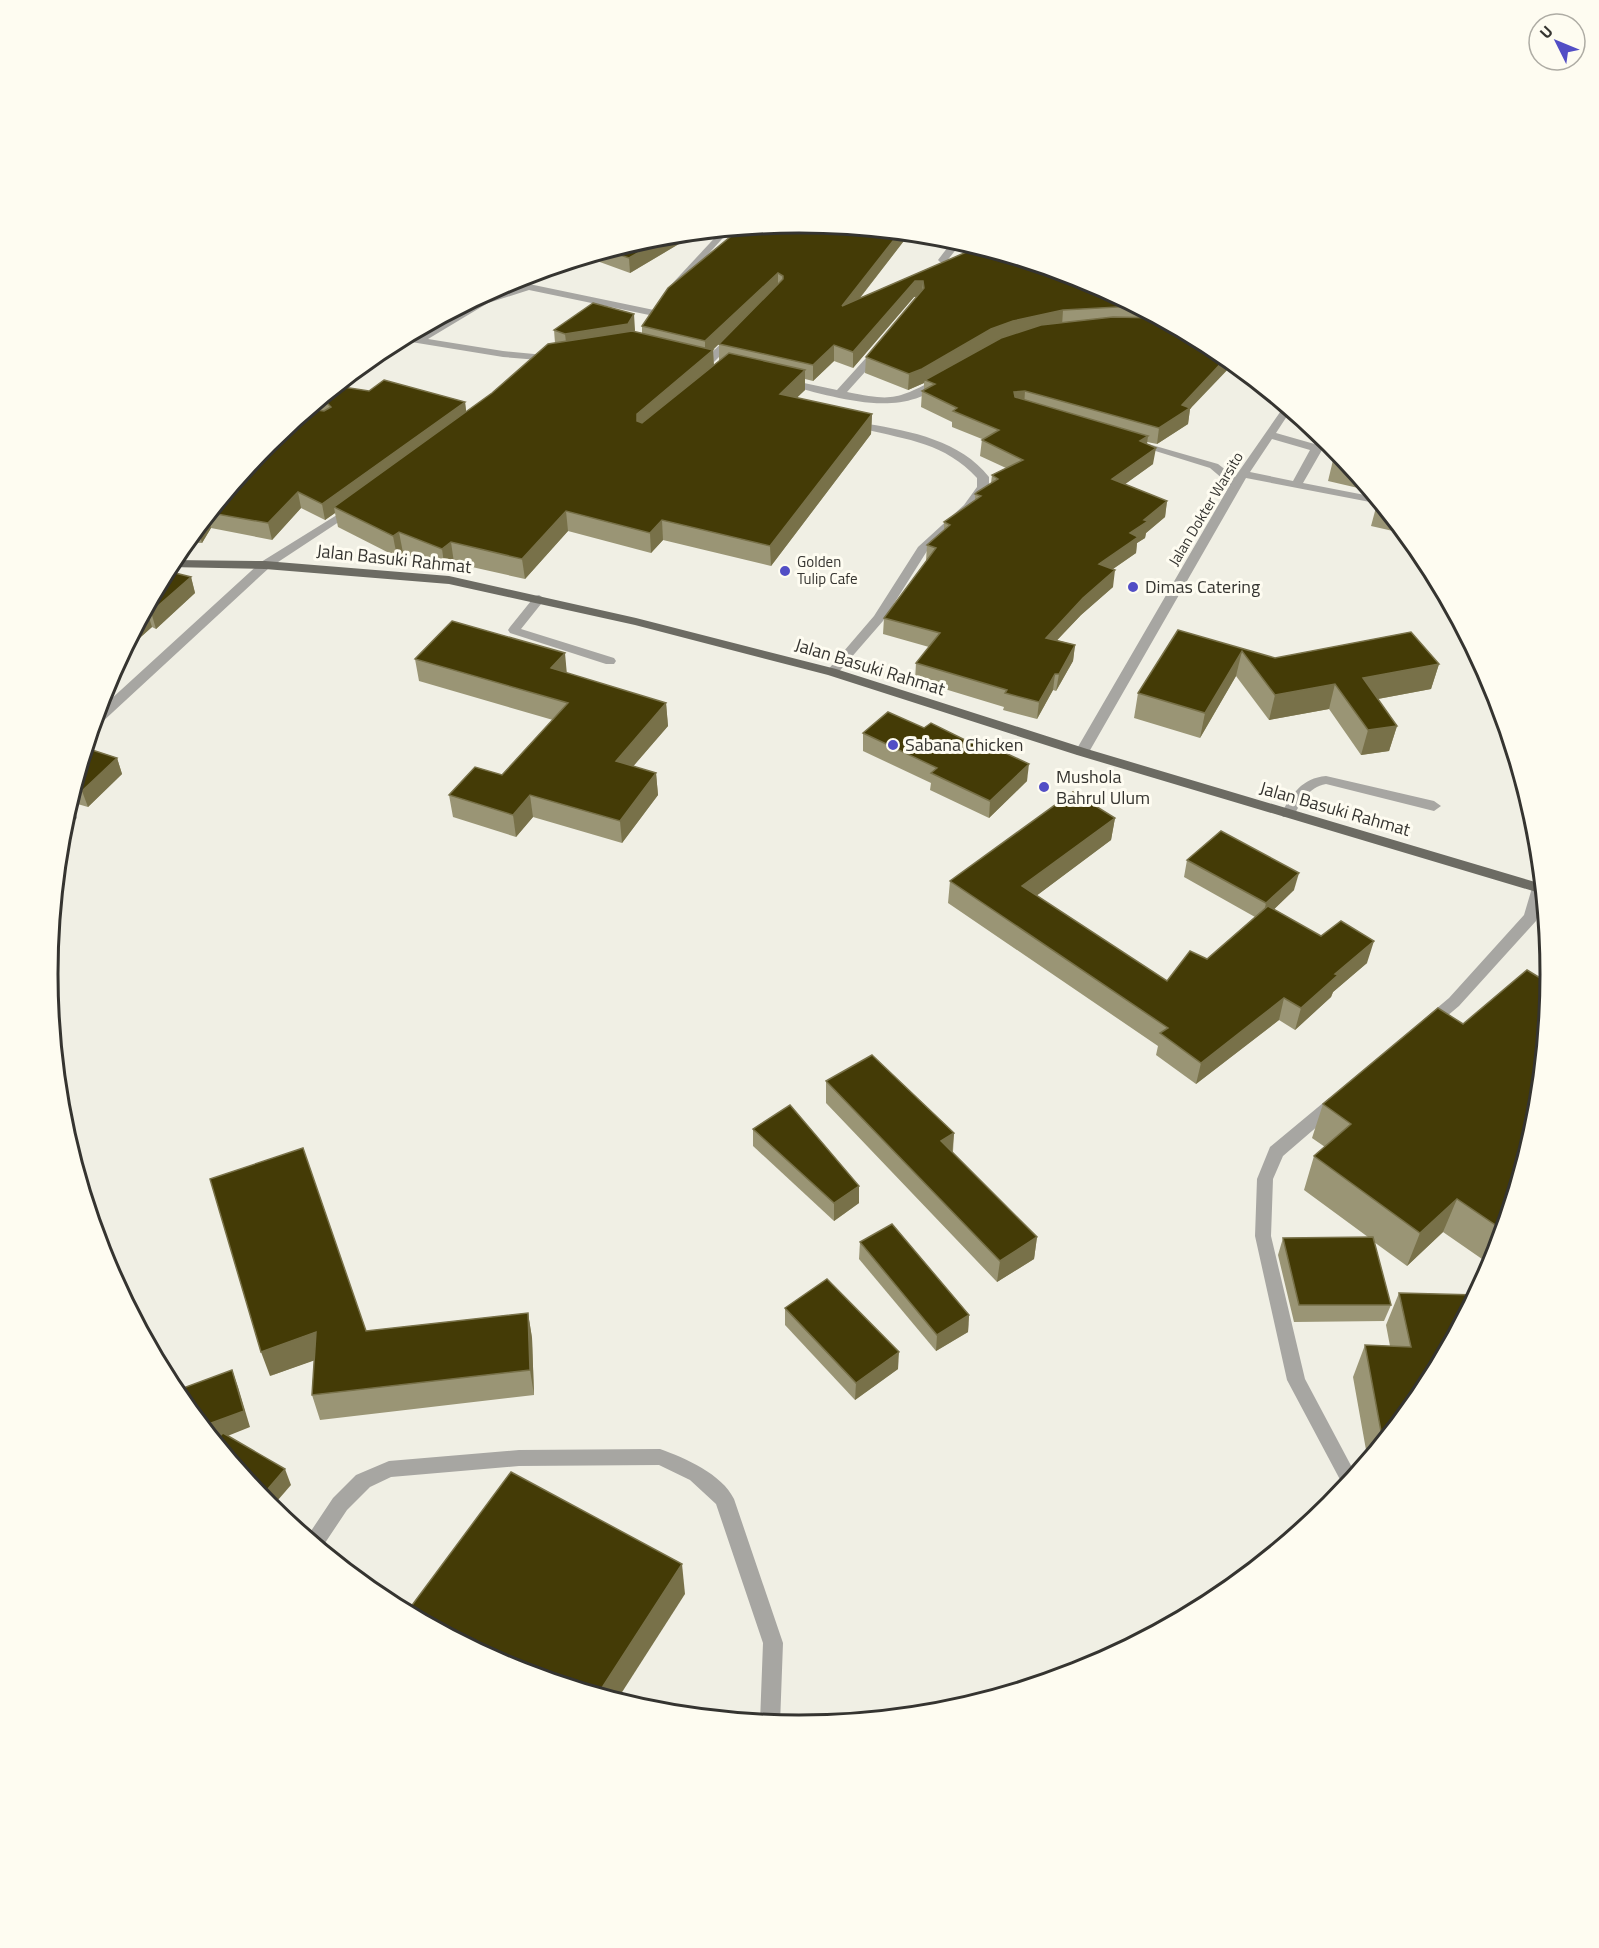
<svg xmlns="http://www.w3.org/2000/svg" width="1599" height="1948" viewBox="0 0 1599 1948" font-family="'Titillium Web',sans-serif">
<style>
.lines{fill:none;stroke-linecap:round;stroke-linejoin:round}
.minor{fill:#a7a6a2;fill-rule:evenodd}
.major{fill:#6c6b63;fill-rule:evenodd}
.wall{fill:#9a9575;fill-rule:evenodd}
.shaded-wall{fill:#787149}
.building{fill:#443b06;stroke:#787149;stroke-width:1.5}
.poi-dot{fill:#524ec5;stroke:#fefcf1;stroke-width:2}
.labels{text-anchor:middle;stroke-width:6;stroke-linejoin:round;paint-order:stroke}
.far-street-label{font-size:15px;fill:#353430;stroke:#fefcf1}
.far-poi-label{font-size:15px;fill:#353430;stroke:#fefcf1;text-anchor:start}
.street-label{font-size:18px;fill:#353430;stroke:#fefcf1}
.poi-label{font-size:18px;fill:#353430;stroke:#fefcf1;text-anchor:start}
.rim{fill:none;stroke:#353430;stroke-width:3}
</style>
<rect width="100%" height="100%" fill="#f0efe4"/>
<g class="lines">
<g class="minor">
<path d="M731,229L675,291H669V287L722,230Z"/>
<path d="M954,239L962,242L946,262H940L938,260Z"/>
<path d="M529,284L654,310L659,313L654,316L529,290L488,303L428,339L503,351L555,356L556,358L551,361L503,357L399,340L407,336L417,337L481,299Z"/>
<path d="M730,335L739,337L712,364H704V360Z"/>
<path d="M879,347L883,348V352L847,392C892,401 896,400 936,379L945,381C902,422 835,396 785,385L780,382L785,379L837,390L875,348Z"/>
<path d="M1285,405L1291,410L1276,433L1318,445L1322,450L1303,483L1370,496L1376,499L1370,502L1246,478L1089,752L1087,755H1077L1075,752L1230,485L1210,468L1133,444L1138,441L1218,464L1235,477ZM1272,439L1310,450L1293,481L1250,472Z"/>
<path d="M868,424C911,431 961,441 989,477V487L972,509L927,551L883,621L836,675L832,676L826,672L874,616L918,547L964,505L977,487V478C945,443 908,440 864,429L863,427Z"/>
<path d="M353,505L357,506V510L269,568L100,724L94,725L98,711L261,562Z"/>
<path d="M539,595L545,599L521,629L614,658L616,661L614,664H606L510,633L508,630L510,627L535,596Z"/>
<path d="M1326,776L1434,801L1441,806L1434,811L1326,784C1308,787 1301,803 1293,817H1283L1281,814C1292,794 1302,778 1326,776Z"/>
<path d="M68,808L75,810L77,818L68,828L63,830Z"/>
<path d="M1539,883L1542,884L1543,898L1536,921L1459,1006L1434,1027H1424L1421,1023L1424,1019L1449,998L1524,915L1532,888Z"/>
<path d="M1335,1096L1341,1098L1343,1102L1341,1106L1283,1156L1273,1179L1271,1236L1305,1379L1356,1475L1345,1489L1287,1380L1255,1236L1257,1179L1270,1147L1329,1098Z"/>
<path d="M660,1449C685,1458 722,1474 734,1499L783,1643L780,1724L760,1722L763,1643L716,1504L690,1480L659,1465L519,1466L391,1477L370,1487L347,1510L321,1549L307,1537L333,1498L356,1475L389,1461L519,1450Z"/>
</g>
<path class="major" d="M173,560L265,561L449,576L636,618L836,669L1087,749L1542,884L1543,894L1077,755L828,675L635,625L449,584L265,569L169,567Z"/>
</g>
<g class="wall">
<path d="M800,223L910,233L860,298L978,247L1087,280L1217,349L1190,409L1188,424L1157,444L1147,442V444L1153,464L1125,484L1167,501L1165,517L1146,533L1145,538L1137,543L1136,553L1113,569V587L1081,615L1057,640L1075,645L1073,661L1056,691L1053,690L1037,719L1003,710L1004,707L915,680L916,663L929,647L883,634L884,618L926,561L927,545L944,530V522L975,500V494L991,483L992,475L1006,468L980,456L982,439L952,427V422L921,407L922,391L924,390V383L908,390L865,373L866,357L918,296L914,297L853,368L834,361L813,381L805,379V390L796,398L872,414L871,434L771,566L663,540L651,553L568,531L525,579L454,563L445,570L403,553L397,557L338,527L335,513L325,520L301,508L272,540L211,528L202,543L186,542L268,442L337,386L369,391L465,402L466,412L492,393L555,343L554,330H635V332L642,333V326ZM725,338L719,344V360H720L714,365L713,350Z"/>
<path d="M699,232L630,273L586,257L653,237Z"/>
<path d="M1337,450L1371,491L1328,481L1334,456Z"/>
<path d="M1378,500L1406,534L1371,526Z"/>
<path d="M167,571L191,577L195,593L156,629L152,627L124,652Z"/>
<path d="M1178,630L1275,658L1439,664L1431,689L1378,699L1397,726L1389,751L1361,755L1329,709L1269,720L1236,676L1200,738L1134,718L1138,693Z"/>
<path d="M415,659L567,673L666,703L668,726L633,766L656,773L658,795L622,843L533,817L516,837L453,817L449,795L502,775L553,720L419,681Z"/>
<path d="M863,733L1027,781L989,818L930,790L931,783L863,751Z"/>
<path d="M86,748L117,758L122,774L88,807L74,803L69,805Z"/>
<path d="M1115,818L1111,840L1036,896L1167,981L1207,959L1255,917L1184,877L1187,860L1294,890L1274,909L1367,963L1333,992L1331,997L1295,1030L1279,1020L1196,1084L1156,1055L1158,1046L948,903L950,881Z"/>
<path d="M826,1081L954,1133L953,1152L1037,1237L1034,1259L997,1282L826,1103Z"/>
<path d="M1323,1104L1536,1121L1500,1242L1482,1259L1443,1232L1407,1266L1374,1242L1391,1305L1384,1321L1294,1322L1278,1255L1283,1238L1368,1237L1304,1190L1314,1156L1325,1147L1312,1138Z"/>
<path d="M753,1129L859,1203L834,1221L753,1146Z"/>
<path d="M860,1242L969,1315L968,1332L936,1351L859,1259Z"/>
<path d="M1399,1293L1424,1392L1368,1461L1353,1377L1365,1345L1390,1346L1386,1325Z"/>
<path d="M785,1308L898,1369L855,1400L785,1325Z"/>
<path d="M528,1313L532,1338L534,1395L320,1420L312,1395L314,1360L270,1376L366,1331Z"/>
</g>
<g class="shaded-wall">
<path d="M699,232L630,273L629,258L667,236Z"/>
<path d="M900,232L910,233L841,322L842,306Z"/>
<path d="M778,273V288L705,357V341Z"/>
<path d="M915,281H923L922,296L914,297L853,368V352Z"/>
<path d="M1063,310L1062,326L925,380L924,383L908,390L909,374L991,329L1013,321Z"/>
<path d="M634,314L635,330L629,340L567,350L565,334Z"/>
<path d="M834,345V361L813,381V365Z"/>
<path d="M713,350L714,369L638,441L637,414Z"/>
<path d="M1227,357L1234,363L1190,409L1188,424L1157,444L1159,428Z"/>
<path d="M805,370V390L780,414V394Z"/>
<path d="M1025,391L1024,407L1013,408L1014,392Z"/>
<path d="M465,402L467,418L334,507L335,513L325,520L322,504Z"/>
<path d="M872,414L871,434L771,566L770,546Z"/>
<path d="M1148,436L1146,452L1140,441Z"/>
<path d="M1156,448L1153,464L1110,495L1112,479Z"/>
<path d="M298,492L301,508L272,540L268,523Z"/>
<path d="M1167,501L1165,517L1146,533L1145,538L1137,543L1136,553L1097,580L1099,564L1144,520Z"/>
<path d="M566,511L568,531L525,579L522,559Z"/>
<path d="M208,516L211,528L202,543L198,528Z"/>
<path d="M662,520L663,540L651,553L650,533Z"/>
<path d="M399,532L403,553L397,557L393,536Z"/>
<path d="M451,542L454,563L445,570L442,549Z"/>
<path d="M1115,570L1113,587L1081,615L1044,654L1046,638L1083,598Z"/>
<path d="M191,577L195,593L156,629L151,612Z"/>
<path d="M147,611L152,627L124,652L144,613Z"/>
<path d="M1075,645L1073,661L1056,691L1059,674Z"/>
<path d="M1242,651L1236,676L1200,738L1205,713Z"/>
<path d="M565,653L567,675L551,668Z"/>
<path d="M1439,664L1431,689L1356,703L1363,678Z"/>
<path d="M1055,674L1053,690L1037,719L1039,702Z"/>
<path d="M1335,684L1329,709L1269,720L1275,695Z"/>
<path d="M666,703L668,726L618,784L616,761Z"/>
<path d="M1397,726L1389,751L1361,755L1368,730Z"/>
<path d="M117,758L122,774L88,807L82,791Z"/>
<path d="M1029,764L1027,781L989,818L990,801Z"/>
<path d="M656,773L658,795L622,843L620,821Z"/>
<path d="M530,795L533,817L516,837L513,815Z"/>
<path d="M72,797L74,803L69,805Z"/>
<path d="M1115,818L1111,840L1020,908L1022,886Z"/>
<path d="M1299,873L1294,890L1262,921L1266,903Z"/>
<path d="M1374,941L1367,963L1333,992L1331,997L1295,1030L1301,1008L1335,974Z"/>
<path d="M1284,998L1279,1020L1196,1084L1201,1063Z"/>
<path d="M954,1133L952,1155L941,1141Z"/>
<path d="M859,1186V1203L834,1221V1203Z"/>
<path d="M1457,1199L1443,1232L1407,1266L1420,1233Z"/>
<path d="M1508,1215L1500,1242L1482,1259L1497,1226Z"/>
<path d="M1037,1237L1034,1259L997,1282L1000,1261Z"/>
<path d="M528,1313L532,1338L534,1395L530,1370Z"/>
<path d="M969,1315L968,1332L936,1351L937,1335Z"/>
<path d="M316,1332L324,1357L270,1376L261,1352Z"/>
<path d="M899,1352L898,1369L855,1400L856,1383Z"/>
<path d="M232,1370L238,1387L250,1427L215,1441L203,1426Z"/>
<path d="M285,1469L291,1485L271,1508L261,1497Z"/>
<path d="M682,1564L685,1594L617,1700L598,1694Z"/>
</g>
<g class="building">
<path d="M800,223L900,232L842,306L978,247L1087,280L1137,306L1063,310L1013,321L991,329L922,369L909,374L866,357L924,288L923,281H915L853,352L834,345L813,365L719,344L783,279V276L778,273L705,341L642,326L668,288L741,228Z"/>
<path d="M667,236L629,258L608,251L653,237Z"/>
<path d="M593,303L634,314L628,324L565,334L554,330Z"/>
<path d="M1113,317L1159,318L1217,349L1227,357L1182,405L1190,408L1159,428L1025,391L1014,392L1015,397L1148,436L1140,441L1156,448L1112,479L1167,501L1144,520L1148,521L1130,533L1138,537L1099,564L1115,570L1083,598L1046,638L1075,645L1059,674H1055L1039,702L1005,693L1007,690L916,663L940,633L884,618L936,548L927,545L950,525L944,522L981,496L975,494L977,492L998,479L992,475L1023,460L982,440L999,430L953,411L957,408L922,391L935,384L925,380L1001,338L1041,325Z"/>
<path d="M632,331L713,350L637,414V421L642,423L729,353L805,370L780,394L872,414L770,546L662,520L650,533L566,511L522,559L451,542L442,549L399,532L393,536L334,507L492,393L548,344Z"/>
<path d="M384,380L465,402L322,504L298,492L268,523L211,513L268,442L309,409L324,411L331,407L325,401L320,400L337,386L369,391Z"/>
<path d="M1337,450L1344,458L1334,456Z"/>
<path d="M167,571L191,577L151,612L147,611L144,613Z"/>
<path d="M452,621L565,653L551,668L666,703L616,761L656,773L620,821L530,795L513,815L449,795L475,767L502,775L568,703L415,659Z"/>
<path d="M1178,630L1275,658L1411,632L1439,664L1363,678L1397,726L1368,730L1335,684L1275,695L1242,651L1205,713L1138,693Z"/>
<path d="M888,712L924,728L931,723L967,741L971,737L1029,764L990,801L931,773L937,768L863,733Z"/>
<path d="M86,748L117,758L82,791L74,788Z"/>
<path d="M1073,792L1115,818L1022,886L1167,981L1190,951L1207,959L1268,906L1321,936L1341,921L1374,941L1335,974L1338,975L1301,1008L1284,998L1201,1063L1160,1033L1168,1028L950,881Z"/>
<path d="M1221,831L1299,873L1266,903L1187,860Z"/>
<path d="M1527,970L1550,984L1536,1121L1508,1215L1497,1226L1457,1199L1420,1233L1314,1156L1351,1124L1323,1104L1438,1008L1463,1024Z"/>
<path d="M872,1055L954,1133L941,1141L1037,1237L1000,1261L826,1081Z"/>
<path d="M790,1105L859,1186L834,1203L753,1129Z"/>
<path d="M303,1148L366,1331L528,1313L530,1370L312,1395L316,1332L261,1352L210,1179Z"/>
<path d="M892,1224L969,1315L937,1335L860,1242Z"/>
<path d="M1373,1237L1391,1305H1299L1283,1238Z"/>
<path d="M827,1279L899,1352L856,1383L785,1308Z"/>
<path d="M1399,1293L1476,1295L1424,1392L1383,1442L1365,1345L1411,1347Z"/>
<path d="M232,1370L244,1411L203,1426L175,1391Z"/>
<path d="M223,1433L285,1469L261,1497L215,1441Z"/>
<path d="M511,1472L682,1564L598,1694L512,1668L407,1612Z"/>
</g>
<g class="poi-dot">
<circle cx="785" cy="571" r="6"/>
<circle cx="1133" cy="587" r="6"/>
<circle cx="893" cy="745" r="6"/>
<circle cx="1044" cy="787" r="6"/>
</g>
<g class="labels">
<g class="far-street-label">
<text transform="translate(1206 509) rotate(-59)" y="5">Jalan Dokter Warsito</text>
</g>
<g class="far-poi-label">
<text x="797" y="567">Golden<tspan x="797" dy="17">Tulip Cafe</tspan></text>
</g>
<g class="street-label">
<text transform="translate(394 559) rotate(6)" y="6">Jalan Basuki Rahmat</text>
<text transform="translate(870 667) rotate(17)" y="6">Jalan Basuki Rahmat</text>
<text transform="translate(1335 809) rotate(16)" y="6">Jalan Basuki Rahmat</text>
</g>
<g class="poi-label">
<text x="1145" y="593">Dimas Catering</text>
<text x="905" y="751">Sabana Chicken</text>
<text x="1056" y="783">Mushola<tspan x="1056" dy="21">Bahrul Ulum</tspan></text>
</g>
</g>
<path d="M0 0H1599V1948H0ZM58 974a741 741 0 1 1 1482 0a741 741 0 1 1-1482 0Z" fill="#fefcf1" fill-rule="evenodd"/>
<path class="rim" d="M58 974a741 741 0 1 1 1482 0a741 741 0 1 1-1482 0Z"/>
<g transform="translate(1557 42) rotate(313)"><circle r="28" fill="#fefcf1" stroke="#aeaca4" stroke-width="1.5"/>
<path d="M0-4.5L10 22L0 15L-10 22Z" fill="#524ec5"/>
<text y="-9" font-size="16" font-weight="bold" text-anchor="middle" fill="#353430">U</text>
</g>
</svg>
